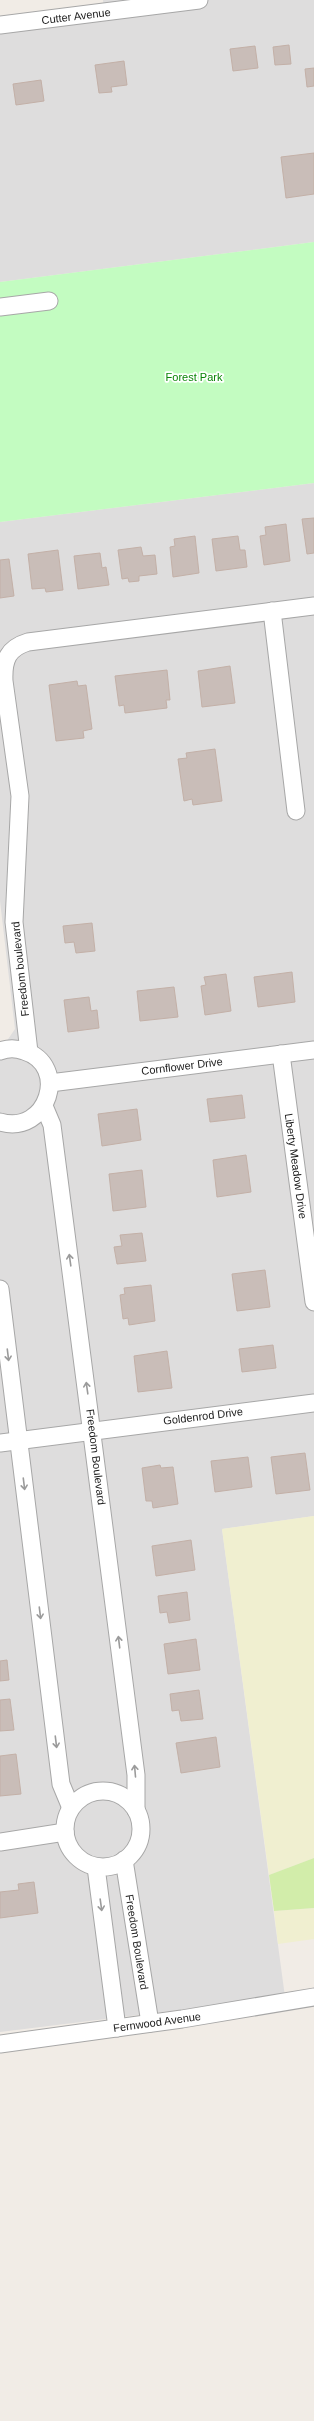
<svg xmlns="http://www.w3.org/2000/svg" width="314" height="2421" viewBox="0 0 314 2421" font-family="Helvetica,sans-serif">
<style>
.residential{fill:#dedddd}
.farmland{fill:#f0efd0}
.grass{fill:#d2edaa}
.park{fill:#c3fcc1}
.building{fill:#c9bdb8;stroke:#c3b0a7}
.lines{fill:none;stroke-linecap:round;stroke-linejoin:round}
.minor-casing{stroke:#a7a7a7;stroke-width:19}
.minor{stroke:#fff;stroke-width:17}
.oneway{stroke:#9b9b9b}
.labels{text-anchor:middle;stroke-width:3.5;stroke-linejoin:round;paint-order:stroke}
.street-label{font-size:11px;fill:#202020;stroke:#fff}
.park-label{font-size:11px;fill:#0a8507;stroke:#fff}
</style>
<rect width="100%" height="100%" fill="#f1ece6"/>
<g class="residential">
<path d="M103,0H314V242L0,282V33L105,21Z"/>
<path d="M314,483V1516L222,1529L285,1997L0,2032V1051L15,1029L0,901V522Z"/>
</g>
<g class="farmland">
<path d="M314,1516V1858L269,1875L222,1529Z"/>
<path d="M314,1908V1939L278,1944L274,1911Z"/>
</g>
<path class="grass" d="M314,1858V1908L274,1911L269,1875Z"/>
<path class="park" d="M314,242V483L0,522V282Z"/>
<g class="building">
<path d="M289,45L291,64L275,65L273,47Z"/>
<path d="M255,46L258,68L233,71L230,49Z"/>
<path d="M124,61L127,85L111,87L112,92L99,93L95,65Z"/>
<path d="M314,68V86L307,87L305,69Z"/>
<path d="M41,80L44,101L16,105L13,84Z"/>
<path d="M314,153V194L286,198L281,157Z"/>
<path d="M314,518V553L307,554L302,519Z"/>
<path d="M286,524L290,561L264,565L260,536L266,535L265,527Z"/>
<path d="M195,536L199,573L173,577L170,547L175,546L174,539Z"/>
<path d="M238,536L240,550H245L247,567L216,571L212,539Z"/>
<path d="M141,547L143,556L155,555L157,574L139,576V581L129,582L128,578L122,579L118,550Z"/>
<path d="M58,550L63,590L46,592L45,588L32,589L28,554Z"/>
<path d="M100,553L102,568L106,567L109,585L78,589L74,556Z"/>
<path d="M9,559L14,596L0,598V560Z"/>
<path d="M230,666L235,703L202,707L198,671Z"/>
<path d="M167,670L170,700H166L167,708L125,713L124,705L119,706L115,676Z"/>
<path d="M77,681L78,686L86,685L92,729L83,731L84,738L56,741L49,685Z"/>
<path d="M215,749L222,801L193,805L192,799L184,801L178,759L187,758L186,753Z"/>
<path d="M92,923L95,951L76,953L74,942L65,943L63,926Z"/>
<path d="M292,972L295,1002L258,1007L254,977Z"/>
<path d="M226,974L231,1011L205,1015L201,986L206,985L204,977Z"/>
<path d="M174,987L178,1017L140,1021L137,991Z"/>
<path d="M89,997L91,1011L97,1010L99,1028L68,1032L64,1000Z"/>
<path d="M242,1095L245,1118L210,1122L207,1099Z"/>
<path d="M137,1109L141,1140L102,1146L98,1114Z"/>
<path d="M246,1155L251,1192L217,1197L213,1160Z"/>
<path d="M142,1170L146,1207L113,1211L109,1174Z"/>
<path d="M142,1233L146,1261L117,1264L114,1247L122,1246L120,1235Z"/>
<path d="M265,1270L270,1307L237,1311L232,1274Z"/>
<path d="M151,1285L155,1321L129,1325L128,1318L123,1319L120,1295L125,1294L124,1288Z"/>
<path d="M273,1345L276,1368L242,1372L239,1349Z"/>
<path d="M167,1351L172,1388L138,1392L134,1356Z"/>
<path d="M305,1453L310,1490L276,1494L271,1457Z"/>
<path d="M248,1457L252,1487L215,1492L211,1461Z"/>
<path d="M160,1465L161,1468L173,1467L178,1504L153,1508L152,1501H146L142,1468Z"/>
<path d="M191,1540L195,1570L156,1576L152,1546Z"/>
<path d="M187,1592L190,1620L169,1623L167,1612L160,1613L158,1596Z"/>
<path d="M196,1639L200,1670L168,1674L164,1644Z"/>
<path d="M7,1660L9,1680L0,1681V1661Z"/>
<path d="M199,1690L203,1719L181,1721L179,1710L172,1711L170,1694Z"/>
<path d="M10,1699L14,1730L0,1731V1700Z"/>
<path d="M216,1737L220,1767L181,1773L176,1743Z"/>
<path d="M16,1754L21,1794L0,1796V1756Z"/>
<path d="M34,1882L38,1913L0,1918V1892L19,1890L18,1884Z"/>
</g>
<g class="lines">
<g class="minor-casing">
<g id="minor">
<path d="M0,25L199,0"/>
<path d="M0,307L49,301"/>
<path d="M272,611L296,811"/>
<path d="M0,1051C8,1048 16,1048 24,1051C70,1065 48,1136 0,1122"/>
<path d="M29,1052L14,922L20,796L4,681C3,660 8,648 28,642L314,606"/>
<path d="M281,1054L314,1302"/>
<path d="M50,1083L314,1050"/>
<path d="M44,1106L52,1125L136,1775V1810"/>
<path d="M0,1289L61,1784L71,1808"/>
<path d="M0,1443L314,1403"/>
<circle cx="103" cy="1829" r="38"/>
<path d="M0,1842L65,1832"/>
<path d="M124,1860L150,2023"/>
<path d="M96,1867L117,2028"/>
<path d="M0,2044L182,2019L314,1997"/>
</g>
</g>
<use href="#minor" class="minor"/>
</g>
<defs><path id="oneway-shaft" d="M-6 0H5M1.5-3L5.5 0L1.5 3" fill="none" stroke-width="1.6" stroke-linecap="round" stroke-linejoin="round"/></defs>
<g class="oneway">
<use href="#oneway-shaft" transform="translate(70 1260) rotate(-98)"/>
<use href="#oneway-shaft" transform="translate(8 1355) rotate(83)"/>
<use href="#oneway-shaft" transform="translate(87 1388) rotate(-98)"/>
<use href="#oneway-shaft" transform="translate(24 1484) rotate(83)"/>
<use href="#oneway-shaft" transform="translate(40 1613) rotate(83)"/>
<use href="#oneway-shaft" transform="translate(119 1642) rotate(-97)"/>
<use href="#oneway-shaft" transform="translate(56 1742) rotate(83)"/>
<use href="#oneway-shaft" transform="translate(135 1771) rotate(-95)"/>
<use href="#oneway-shaft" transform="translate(101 1905) rotate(82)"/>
</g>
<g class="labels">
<g class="street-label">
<text transform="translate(76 16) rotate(-7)" y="4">Cutter Avenue</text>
<text transform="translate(20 969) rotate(-96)" y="4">Freedom boulevard</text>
<text transform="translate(182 1066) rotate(-7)" y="4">Cornflower Drive</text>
<text transform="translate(296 1166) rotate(82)" y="4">Liberty Meadow Drive</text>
<text transform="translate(203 1416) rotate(-7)" y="4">Goldenrod Drive</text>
<text transform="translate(96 1457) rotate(83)" y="4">Freedom Boulevard</text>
<text transform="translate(137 1942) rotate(81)" y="4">Freedom Boulevard</text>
<text transform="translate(157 2022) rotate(-8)" y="4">Fernwood Avenue</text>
</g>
<g class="park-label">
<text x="194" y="381">Forest Park</text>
</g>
</g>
</svg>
